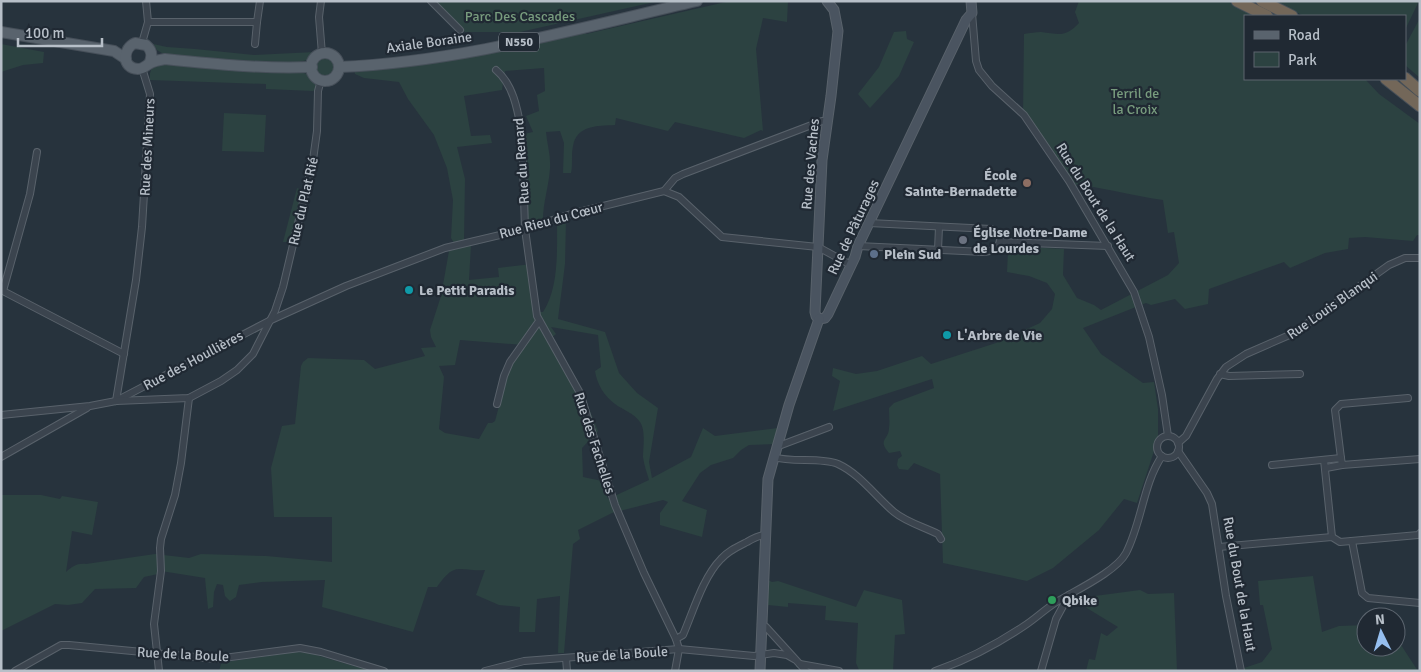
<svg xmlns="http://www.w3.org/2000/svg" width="1421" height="672" viewBox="0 0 1421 672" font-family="Signika,sans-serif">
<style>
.green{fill:#2c4241;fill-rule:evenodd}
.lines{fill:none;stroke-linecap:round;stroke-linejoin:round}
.street-casing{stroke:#59626b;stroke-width:8}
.secondary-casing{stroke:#59626b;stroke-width:11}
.primary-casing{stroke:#47505a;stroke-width:12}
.highway-casing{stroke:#464f58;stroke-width:13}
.street{stroke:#3b444e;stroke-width:6}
.secondary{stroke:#4a5460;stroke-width:9}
.primary{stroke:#59636d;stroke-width:10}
.highway{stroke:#736759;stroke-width:11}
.education-dot{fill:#8d6e63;stroke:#202933;stroke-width:2}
.worship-dot{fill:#6b7280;stroke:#202933;stroke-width:2}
.service-dot{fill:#5c6f8a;stroke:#202933;stroke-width:2}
.culture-dot{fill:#0f9aa8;stroke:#202933;stroke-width:2}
.leisure-dot{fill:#2e9e5b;stroke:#202933;stroke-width:2}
.labels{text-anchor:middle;stroke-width:4.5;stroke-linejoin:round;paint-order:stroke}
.shield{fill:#202933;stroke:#8a929b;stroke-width:1}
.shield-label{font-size:12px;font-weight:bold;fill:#b7bfc8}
.park-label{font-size:14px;fill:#789c7e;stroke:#202933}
.street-label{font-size:14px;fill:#b7bfc8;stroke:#202933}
.poi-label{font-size:14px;font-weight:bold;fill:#b7bfc8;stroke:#202933;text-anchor:start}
</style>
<rect width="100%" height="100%" fill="#27333d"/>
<g class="green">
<path d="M434,1H659L520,32H465Z"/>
<path d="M730,1H788L787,22L763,18L756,49L763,131L761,130L744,138L675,122L668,131L616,118L615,125C597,126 577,125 573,146C571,155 573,164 571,173H563L564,143L560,131L546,132C547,144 551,156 550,168C549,186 543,202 543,220C537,222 532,225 528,219L524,134L533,132L526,116L539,111L537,95L545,91L544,68L505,71L502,90L464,96L471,136L490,135L492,143L457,147L465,179L464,241L454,243L451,238L453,200L447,168L434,135L408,99L399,82L364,78L355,74L354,69L459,59L462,56L585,31L586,34Z"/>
<path d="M1079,1H1230L1259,16H1245V79H1365L1379,94L1420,124V235H1417L1413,241L1365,237L1349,238L1348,249L1325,253L1290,268L1284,262L1209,289L1208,304L1185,309L1175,299L1151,305L1146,303L1083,328L1101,354L1143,383L1154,382L1158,409V439L1137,503L1124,499L1099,530L1053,568L1027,581L943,563L940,474L914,463L908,470L899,469L897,465L898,459L902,456L900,451L889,453C877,439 889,440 889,428C890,422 889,415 889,408L894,403L934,388L932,379L833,411L840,381L832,376L833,368L856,374L877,371L922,356L931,364L996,343L1040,323L1052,309L1055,294L1047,283L1029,276L1007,272L1008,252H1011V246L1064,249L1063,275L1077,298L1094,305L1101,310L1168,275L1179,263L1174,232L1168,233L1163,200C1132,196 1100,186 1068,184L1023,115L1024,34C1030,33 1036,32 1041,32C1059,34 1065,38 1079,23L1075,12Z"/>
<path d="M1273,1H1419L1405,30V16H1304Z"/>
<path d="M1420,18V78L1405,65V46Z"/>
<path d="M906,31L907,39L914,42L899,76L870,108L858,94L879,67L894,32Z"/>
<path d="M1,44L44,52L43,63L23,65L1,72Z"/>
<path d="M153,44L167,47L195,49L254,55L315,52L307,60L295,63V72C307,72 314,76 316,89L313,91L266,89V84L150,80C148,68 157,62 165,55L157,50Z"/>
<circle cx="325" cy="67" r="10"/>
<path d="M224,113L266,115L264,152L222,151Z"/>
<path d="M297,188L302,190L290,242H283Z"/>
<path d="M566,220L565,264L558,319L605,332L619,373L637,393L658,408L649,462L652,478L691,457L703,428L715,436L778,428L776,444L749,445L741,450L733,458L711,465L700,473L682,501L707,510L702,537L660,525V513L668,502L663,500L612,513L578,530L580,539L573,544L564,653H558L560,596L537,599L535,632H519L520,607L499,605L476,595L485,570C458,572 456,560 437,587H428L413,632L322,607L325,580L262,582L239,585L236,597L230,601L225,596L223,585L217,584L214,592L213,607L208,609L205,578L161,571L158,574L144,577L136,588L95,589L82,603L68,605L55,604L1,631V495H41L60,499L62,496L98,502L92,535L72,531L66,572C73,566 77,563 86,564L155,554L189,558L201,554L266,556L332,562V517H274L271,468L282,426L295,424L301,366L303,362L308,358L364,360L375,369L425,356L421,348L436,347L431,337L430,330L441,296L449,251L471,245L469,280L499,277L498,268L532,264L539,312H543C559,288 557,250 557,222ZM551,327L598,335L601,367L595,371C597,384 604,396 615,404C623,410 634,413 640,422C646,431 643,447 643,457C644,465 647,473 649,480L608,499L602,481L583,477L582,448L598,431L580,386L550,339L556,334ZM460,340L524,345L509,370L495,421L492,423H488L479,439L445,433L439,429L444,377L439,366L455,365Z"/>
<path d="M1313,576L1322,632L1339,626L1366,625V647H1396V641L1401,645L1418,671H1241V669L1262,662L1272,649L1263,605H1260L1258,581Z"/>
<path d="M768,580L772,582L778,581L856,607L864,590L902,600L905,634L895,635L893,671L859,670L856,663L858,623L825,620L826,606L788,603V607L768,605Z"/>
<path d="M1140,590L1148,594L1174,593L1177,671H1086L1089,659L1095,660L1101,633L1107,636L1118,627L1072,599Z"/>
<path d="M296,652L309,653L371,671H219L221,664L232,661Z"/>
</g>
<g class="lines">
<g class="street-casing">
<g id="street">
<path d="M321,1L319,17L322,54"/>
<path d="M431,1L460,30"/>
<path d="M972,13L976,61L979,70L992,86L1024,115L1069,181L1134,292L1149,337L1162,395L1168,436"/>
<path d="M148,22H257L260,1"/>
<path d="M142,43L148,22L146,1"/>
<path d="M255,44L257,22"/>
<path d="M496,70C514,85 518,112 522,134L525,229L537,316L580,393L615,505L644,573L676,639L679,649L675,671"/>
<path d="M37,152L30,194L3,291L124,354"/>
<path d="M664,191L679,197L722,237L818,247L851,265"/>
<path d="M1000,242L1108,246"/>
<path d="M858,246L984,252C994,251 1003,246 999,234L991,229L869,223"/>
<path d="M938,250L939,227"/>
<path d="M1220,374L1229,376L1300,374"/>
<path d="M116,401L271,320L346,286L445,248L525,229L571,214L664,191L675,178L683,174L822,121H828"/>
<path d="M116,401L136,280L142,227L150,94L142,68"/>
<path d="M497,404L504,376L510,362L539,321"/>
<path d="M1,415L90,406L116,401L189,398L221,381L237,370L253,354L275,311L283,287L313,160L317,131L318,91L321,80"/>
<circle cx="1168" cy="447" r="11"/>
<path d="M1178,443L1186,436L1217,379L1226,367L1246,354L1294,333L1389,265L1405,258H1420"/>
<path d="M776,447L829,427"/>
<path d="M1178,451L1207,493L1212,504L1226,596L1241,671"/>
<path d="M1,457L87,408"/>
<path d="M773,457C793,463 820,457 838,464C860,474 876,497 894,512C906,522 924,527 938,534L941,539"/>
<path d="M1341,458L1335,410L1341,404L1408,398"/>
<path d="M1324,460L1332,537"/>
<path d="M1272,465L1341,458L1342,465L1420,459"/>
<path d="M1326,468L1342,465"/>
<path d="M1352,541L1362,593L1368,598L1420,603"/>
<path d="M1219,547L1332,537L1340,542L1418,535L1420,533"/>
<path d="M761,624L766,627L806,671"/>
<path d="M676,639L683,635C693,612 703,577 721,559C728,551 737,547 747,542C752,539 758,536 764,535"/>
<path d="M566,658L567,671"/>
<path d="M800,664L839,671"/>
<path d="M15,671L61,645H69L216,659L300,648L321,652L384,671"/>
<path d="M159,671L154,624L161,571L160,548L161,539L175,495L181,463L189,398"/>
<path d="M485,671L524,661L679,649L754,656L774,653L787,655L794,659"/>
<path d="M935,671C967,660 997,644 1024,626C1035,619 1044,610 1055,603C1074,591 1116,572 1126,553C1142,522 1143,484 1162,456"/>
<path d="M1041,671L1056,619L1069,595"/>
</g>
</g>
<g class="secondary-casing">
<g id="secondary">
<path d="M819,319L825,318L828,314L855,257L858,246L966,20L972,13L971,1"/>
<path d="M819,319L816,316L815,312L822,160L831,96L838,31L834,10L827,1"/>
<path d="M760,671L768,479L789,405L819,319"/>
</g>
</g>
<g class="primary-casing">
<g id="primary">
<path d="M1,32L114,51L126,59"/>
<circle cx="325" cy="67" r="14"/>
<path d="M149,64C153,56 152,50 146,45L135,43C123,48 121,68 138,69C143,69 145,66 149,64C153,61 159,60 165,59C214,64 262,69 312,67"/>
<path d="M339,67C461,62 579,28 697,1"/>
</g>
</g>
<g class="highway-casing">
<g id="highway">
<path d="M1237,1L1267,16"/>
<path d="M1262,1L1292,16"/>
<path d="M1405,78L1420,91"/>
<path d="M1386,79L1420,106"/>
</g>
</g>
<use href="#street" class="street"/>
<use href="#secondary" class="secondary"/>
<use href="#primary" class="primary"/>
<use href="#highway" class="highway"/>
</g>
<circle class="education-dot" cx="1027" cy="183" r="5"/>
<circle class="worship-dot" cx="963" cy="240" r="5"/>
<circle class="service-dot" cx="874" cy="254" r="5"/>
<g class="culture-dot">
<circle cx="409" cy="290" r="5"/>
<circle cx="947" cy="335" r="5"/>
</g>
<circle class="leisure-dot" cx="1052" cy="600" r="5"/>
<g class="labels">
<rect class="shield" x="499" y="32.5" width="40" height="19" rx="4"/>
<g class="shield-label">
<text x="519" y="46">N550</text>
</g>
<g class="park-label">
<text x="520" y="21">Parc Des Cascades</text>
<text x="1135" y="98">Terril de<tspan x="1135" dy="16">la Croix</tspan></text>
</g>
<g class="street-label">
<text transform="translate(429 42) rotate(-8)" y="5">Axiale Boraine</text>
<text transform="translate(147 147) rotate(-87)" y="5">Rue des Mineurs</text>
<text transform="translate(521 161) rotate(-94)" y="5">Rue du Renard</text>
<text transform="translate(810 164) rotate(-85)" y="5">Rue des Vaches</text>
<text transform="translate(303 201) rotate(-77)" y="5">Rue du Plat Rié</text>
<text transform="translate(1096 202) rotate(58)" y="5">Rue du Bout de la Haut</text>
<text transform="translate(551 220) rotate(-15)" y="5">Rue Rieu du Cœur</text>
<text transform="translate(853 227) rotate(-65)" y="5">Rue de Pâturages</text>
<text transform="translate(1332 305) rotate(-35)" y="5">Rue Louis Blanqui</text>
<text transform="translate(193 360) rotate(-28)" y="5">Rue des Houllières</text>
<text transform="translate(595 443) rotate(72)" y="5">Rue des Fachelles</text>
<text transform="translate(1240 584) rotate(80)" y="5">Rue du Bout de la Haut</text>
<text transform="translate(183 654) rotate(3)" y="5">Rue de la Boule</text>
<text transform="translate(622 654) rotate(-4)" y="5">Rue de la Boule</text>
</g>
<g class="poi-label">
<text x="1017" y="180" text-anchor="end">École<tspan x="1017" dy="16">Sainte-Bernadette</tspan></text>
<text x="973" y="237">Église Notre-Dame<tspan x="973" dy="16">de Lourdes</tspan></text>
<text x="884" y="259">Plein Sud</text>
<text x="419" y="295">Le Petit Paradis</text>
<text x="957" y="340">L'Arbre de Vie</text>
<text x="1062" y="605">Qbike</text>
</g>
</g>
<rect width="1421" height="672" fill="none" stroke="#b7bfc8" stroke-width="5"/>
<rect x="1244" y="15" width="162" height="65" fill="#202933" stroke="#5c656f"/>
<rect x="1254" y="31" width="25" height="8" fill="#59636d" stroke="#5c656f"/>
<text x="1288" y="40" font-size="15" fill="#b7bfc8">Road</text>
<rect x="1254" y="52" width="25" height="15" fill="#2c4241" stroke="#5c656f"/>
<text x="1288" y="65" font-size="15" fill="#b7bfc8">Park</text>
<g transform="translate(1381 632) rotate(355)"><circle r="24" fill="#202933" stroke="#5c656f"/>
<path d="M0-4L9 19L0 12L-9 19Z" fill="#96bfef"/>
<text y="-8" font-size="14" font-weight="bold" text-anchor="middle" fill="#b7bfc8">N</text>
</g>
<path d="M18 38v8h84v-8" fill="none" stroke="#b7bfc8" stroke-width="2.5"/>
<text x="25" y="38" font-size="15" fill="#b7bfc8" stroke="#202933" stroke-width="4" paint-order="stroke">100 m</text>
</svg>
